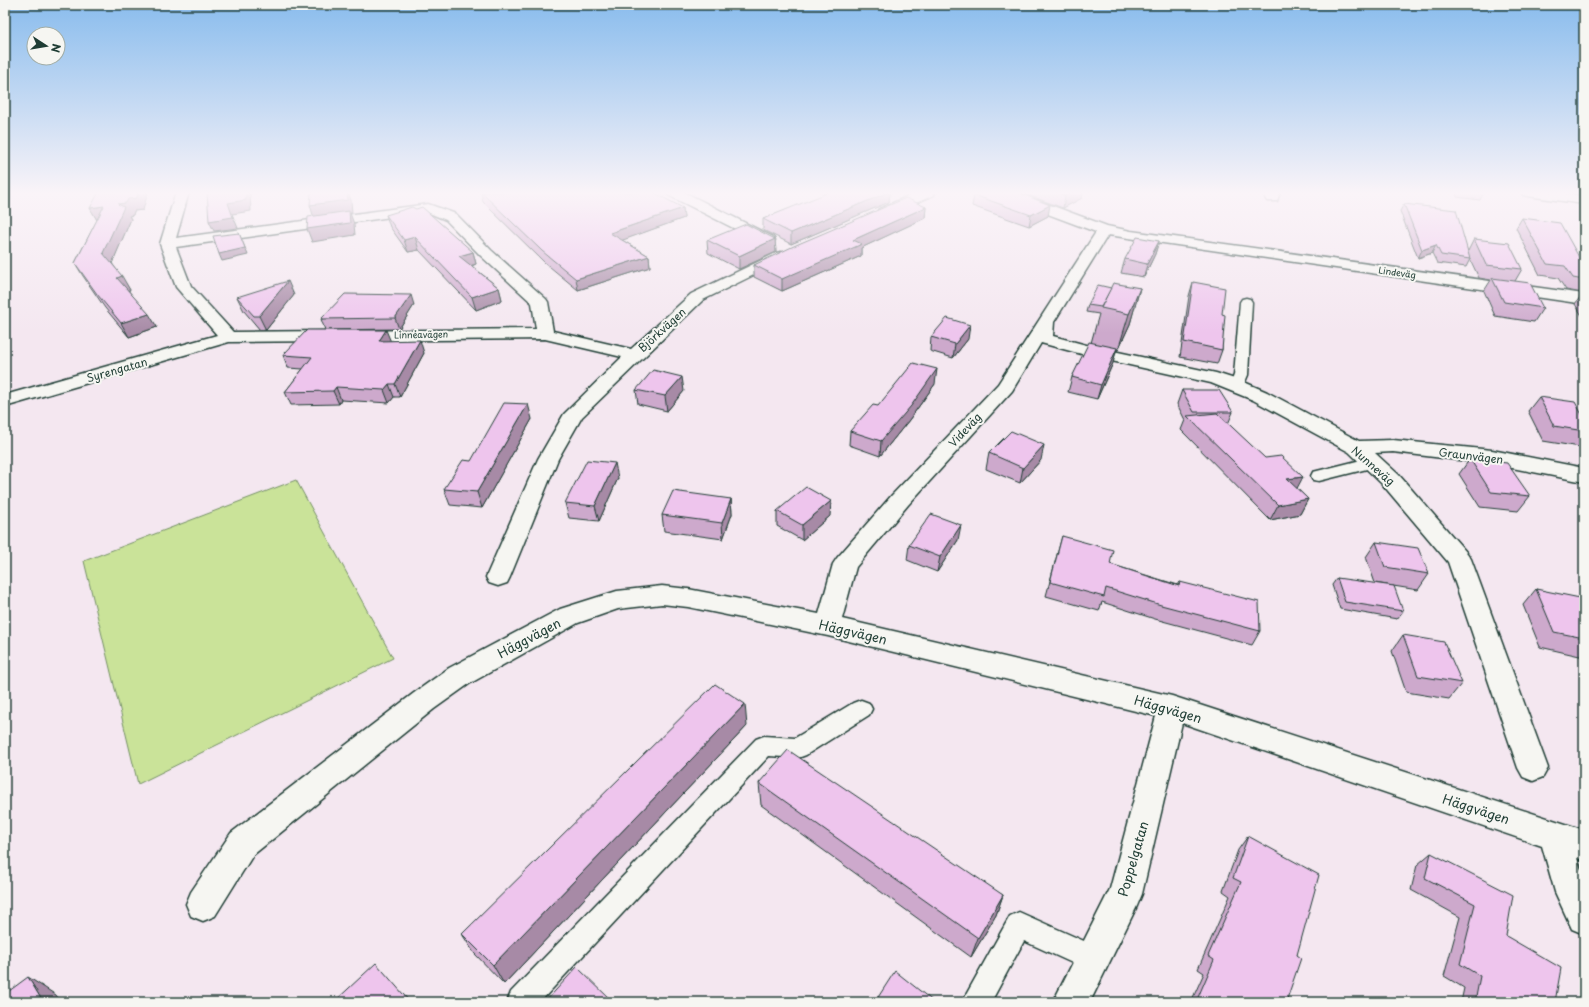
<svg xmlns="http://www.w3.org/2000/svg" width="1589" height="1007" viewBox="0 0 1589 1007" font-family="'Playpen Sans',sans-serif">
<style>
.green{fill:#cae399;stroke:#749066}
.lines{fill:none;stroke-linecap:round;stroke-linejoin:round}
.service-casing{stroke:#1f3d34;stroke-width:3}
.minor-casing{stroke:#1f3d34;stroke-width:3}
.service{fill:#f6f6f2;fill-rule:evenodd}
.minor{fill:#f6f6f2;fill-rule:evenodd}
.wall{fill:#cda9cc;stroke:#1f3d34}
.shaded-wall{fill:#a78aa6;stroke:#1f3d34}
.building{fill:#eec5ed;stroke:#1f3d34}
.labels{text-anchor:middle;stroke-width:4;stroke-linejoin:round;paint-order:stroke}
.far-street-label{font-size:9px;fill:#1f3d34;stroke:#f6f6f2}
.street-label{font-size:11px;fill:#1f3d34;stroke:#f6f6f2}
.near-street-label{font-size:13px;fill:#1f3d34;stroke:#f6f6f2}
</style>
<rect width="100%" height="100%" fill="#f4e7f0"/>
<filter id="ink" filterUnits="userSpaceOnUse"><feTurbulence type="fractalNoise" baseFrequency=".025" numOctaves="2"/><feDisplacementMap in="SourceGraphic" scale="8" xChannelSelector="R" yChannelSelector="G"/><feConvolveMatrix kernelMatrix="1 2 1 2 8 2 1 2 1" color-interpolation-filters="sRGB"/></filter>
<g filter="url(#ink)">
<path class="green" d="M296,480L393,658L138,784L84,561Z"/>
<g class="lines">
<g class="service-casing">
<g id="service">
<path d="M1246,298L1250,299L1252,302L1248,375L1242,389L1237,390L1232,389L1230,386L1234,375L1240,302L1242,299Z"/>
<path d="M1373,457L1379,458L1381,462L1379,466L1319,481L1313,480L1311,476L1313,472Z"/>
<path d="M861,700L869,703L872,709L869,715L806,755L798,758L769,756L540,1002H507L511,992L756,739L764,736L795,738L853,703Z"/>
<path d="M1019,912L1102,949L1105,959L1102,969L1092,972L1024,941L991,1002H962L1010,916Z"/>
</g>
</g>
<g class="minor-casing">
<g id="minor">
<path d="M176,192H189L176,238L428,204L456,214L491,250L546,299L548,302L553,331L631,349L691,294L776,253L781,252L786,253L788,256L786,259L703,300L582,417L558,459L510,577L507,583L498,586L489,583L486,577L538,459L564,414L622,357L545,339L229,342L5,407V395L217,335L176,287L160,244ZM427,212L446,220L481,256L532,303L536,329L233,332L191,286L176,247Z"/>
<path d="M667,192H684L773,237L775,240L773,243L768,244L763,243L668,195Z"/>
<path d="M917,192H935L934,195L889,215L884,216L879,215L877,212L879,209Z"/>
<path d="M996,192H1015L1107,226L1131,231L1584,294V304L1108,235L1054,322L1053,336L1090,346L1216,373L1244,382L1267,392L1359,441L1393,440L1492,450L1584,468V482L1492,464L1393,452L1375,453L1399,475L1467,553L1471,559L1548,768L1543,777L1533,781L1523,777L1518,768L1448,562L1383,485L1349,452L1253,400L1211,383L1089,356L1041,343L1012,391L908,505L856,567L842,619L1172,696L1584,830V860L1577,858L1584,878V934L1572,929L1555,892L1542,846L1182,723L1142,894L1137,906L1090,1002H1053L1110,889L1156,716L828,636L688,607L662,604L618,609L578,623L469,684L434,709L253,855L215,916L203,921L191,916L186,904L191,892L231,833L414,693L449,668L560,609L617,591L662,586L688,589L819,614L833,564L837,558L892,495L998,384L1096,232L997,195Z"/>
<path d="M1266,192H1280L1277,201H1267L1265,198Z"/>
<path d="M1522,192H1558L1584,196V204L1528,196L1523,195Z"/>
</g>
</g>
<use href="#service" class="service"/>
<use href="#minor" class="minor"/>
</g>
<g class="wall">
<path d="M481,192L683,208L684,218L622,240L649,256L650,267L578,290L544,262L483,202Z"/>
<path d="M824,192H890L889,202L791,244L763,230V219L824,195Z"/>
<path d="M1020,192H1083L1082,198L1063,208Z"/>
<path d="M1456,192H1484L1480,200L1457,197Z"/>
<path d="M974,195L1048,216L1029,226L972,206Z"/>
<path d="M1404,204L1468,251L1474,239L1522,269L1515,281L1543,308L1534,322L1495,316L1484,291L1491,280L1479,278L1469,257L1470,259L1466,267L1437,263L1432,253L1418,258L1400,211Z"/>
<path d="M926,207L925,218L861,248V256L782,291L754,277V265Z"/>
<path d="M90,208L143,210L134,211L133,215L129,216L131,219L112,263L130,290H128L157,327L129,337L105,308L83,276L75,263L97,220Z"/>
<path d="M386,215L473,252L476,264L472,266L499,288L502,300L476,310L419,250L408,252L390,227Z"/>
<path d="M1522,218L1580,259H1584V319L1575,304L1583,293L1566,290L1558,278L1540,275L1516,228Z"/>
<path d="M775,239L776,252L739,269L708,253L707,240Z"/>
<path d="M1159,241L1155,254L1144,277L1121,273L1125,259Z"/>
<path d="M1193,282L1222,314V350L1217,364L1180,357L1189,296Z"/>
<path d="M1111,288H1140L1130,324L1118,350H1116L1113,363L1097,399L1068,392L1072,377L1091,343L1099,314L1086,312L1088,305Z"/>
<path d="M294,295L266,330H260L244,311L237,297Z"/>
<path d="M414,305L399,329L325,330L321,319Z"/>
<path d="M931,337L968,339L953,358L930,351Z"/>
<path d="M390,341L424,353L400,397H394L389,403L341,400L339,404L291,405L285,392L303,369L288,368L283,355Z"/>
<path d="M935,384L909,420L880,456L849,445L850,431L878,406Z"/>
<path d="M636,390L684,391L667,411L638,404Z"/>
<path d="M1182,390L1233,412L1228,424L1308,499L1300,514L1270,520L1181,430L1185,420L1177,404Z"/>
<path d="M1539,397L1584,418V442L1580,447L1543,441L1528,411Z"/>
<path d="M532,419L482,508L450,505L444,489Z"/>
<path d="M989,453L1041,460L1020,483L986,469Z"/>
<path d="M1470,459L1530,496L1518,511L1480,507L1459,474Z"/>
<path d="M618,478L599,521L569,518L565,503Z"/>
<path d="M731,499L732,514L723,539L664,531L662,515Z"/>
<path d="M777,511L830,516L802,540L777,526Z"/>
<path d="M1062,536L1110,564L1178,585L1180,582L1260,631L1252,645L1155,619L1102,602L1099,611L1046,596Z"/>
<path d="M958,540L937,572L907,560L909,545Z"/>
<path d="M1376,542L1429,574L1418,590L1375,583L1366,557Z"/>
<path d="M1337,578L1403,611L1397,619L1340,609L1332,585Z"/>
<path d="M1536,589L1584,606V657L1540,647L1523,605Z"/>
<path d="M1403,635L1462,683L1449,699L1406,692L1392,651Z"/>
<path d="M747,726L504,984L474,953L462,934Z"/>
<path d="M759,783L1003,895L996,915L971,957L761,805Z"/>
<path d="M1248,836L1297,955L1286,1002H1191L1204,973L1198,969L1230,896L1223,891L1238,850Z"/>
<path d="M1431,853L1506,936L1555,1002H1461L1464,988L1444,976L1460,917L1411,890L1417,865Z"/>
</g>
<g class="shaded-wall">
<path d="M138,192H148L143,210L134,211L133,215L129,216L131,219L111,266L103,253L118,204Z"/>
<path d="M246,192H250L251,211L232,214L238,228L214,231L209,221L228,203Z"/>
<path d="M347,192H348L351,200L352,213H350L354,224L355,235L312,242L307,229L314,218L310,205Z"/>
<path d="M889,192H890L889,202L791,244V233Z"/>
<path d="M1072,192H1083L1082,198L1063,208L1065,196Z"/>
<path d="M1050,205L1048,216L1029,226L1031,215Z"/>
<path d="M104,206L97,220L90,208Z"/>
<path d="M926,207L925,218L861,248V256L782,291V279L853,240Z"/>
<path d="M683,208L684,218L612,244L610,233Z"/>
<path d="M239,233L248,255L222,261L219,254Z"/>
<path d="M415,237L419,250L408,252L404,240Z"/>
<path d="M775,239L776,252L739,269V256Z"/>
<path d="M1159,241L1155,254L1144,277L1147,264Z"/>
<path d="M1436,245L1432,253L1418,258L1422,250Z"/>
<path d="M473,252L476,264L463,268L459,256Z"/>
<path d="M649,256L650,267L578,290L576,279Z"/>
<path d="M122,276L130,290L124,291L117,278Z"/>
<path d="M288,281L294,295L266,330L259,316Z"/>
<path d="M499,288L502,300L476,310L472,297Z"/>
<path d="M1140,288L1130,324L1118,350L1129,314Z"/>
<path d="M411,295L414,305L399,329L395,318Z"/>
<path d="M149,314L157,327L129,337L121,323Z"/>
<path d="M970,325L968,339L953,358L955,344Z"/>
<path d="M386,330L391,342L379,341Z"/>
<path d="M420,340L424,353L400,397L395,384Z"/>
<path d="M1117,348L1113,363L1097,399L1101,385Z"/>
<path d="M937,369L935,384L909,420L880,456L881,441Z"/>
<path d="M682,377L684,391L667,411L665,396Z"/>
<path d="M389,384L394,397L389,403L384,390Z"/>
<path d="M336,387L341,400L339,404L333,391Z"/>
<path d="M528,404L532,419L482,508L477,492Z"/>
<path d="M1044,445L1041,460L1020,483L1023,468Z"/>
<path d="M615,463L618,478L599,521L595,506Z"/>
<path d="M1303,477L1295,492L1287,479Z"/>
<path d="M731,499L732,514L723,539L722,523Z"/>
<path d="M1308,499L1300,514L1270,520L1278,505Z"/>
<path d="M831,501L830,516L802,540V525Z"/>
<path d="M961,525L958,540L937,572L940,557Z"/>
<path d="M745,704L747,726L504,984L493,965Z"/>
<path d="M1003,895L996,915L971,957L978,938Z"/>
<path d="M28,977L56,995L61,1002H43Z"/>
</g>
<g class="building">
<path d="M99,192H138L137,198L128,199L126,203L118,204L124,207L103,253L122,276L117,278L149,314L121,323L97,294L75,263L104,206L90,208Z"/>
<path d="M207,192H246V200L228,203L233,217L209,221Z"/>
<path d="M314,192H347L348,200L310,205L311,193Z"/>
<path d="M481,192H653L683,208L610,233L649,256L576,279L542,251Z"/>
<path d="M827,192H889L791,233L763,219L827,193Z"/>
<path d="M981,192H1017L1050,205L1031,215L974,195Z"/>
<path d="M1056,192H1072L1065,196Z"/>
<path d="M906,198L926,207L853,240L862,244L782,279L754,265L796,245Z"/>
<path d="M1404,204L1456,210L1470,259L1441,255L1436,245L1422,250Z"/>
<path d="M412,207L416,209L422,207L473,252L459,256L499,288L472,297L415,237L404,240L386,215Z"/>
<path d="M349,211L350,223L307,229L308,217Z"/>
<path d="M1522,218L1560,223L1580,259H1584V280L1573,278L1565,266L1547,264Z"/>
<path d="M746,224L775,239L739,256L707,240Z"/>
<path d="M239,233L245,248L219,254L213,236Z"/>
<path d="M1137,237L1159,241L1147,264L1125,259Z"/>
<path d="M1474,239L1509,243L1522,269L1486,265Z"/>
<path d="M1492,278L1530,283L1543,308L1504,302Z"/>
<path d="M288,281L259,316H254L237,297Z"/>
<path d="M1193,282L1225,288L1222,314L1225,315L1222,350L1184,342Z"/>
<path d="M1113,283L1140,288L1129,314L1101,308Z"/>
<path d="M1098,285L1111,288L1101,307L1088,305Z"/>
<path d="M345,294L411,295L395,318L321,319Z"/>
<path d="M947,318L970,325L955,344L931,337Z"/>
<path d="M307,330H386L379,341L420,340L395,384H389L384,390L336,387L333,391L285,392L312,357L283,355Z"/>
<path d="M1089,342L1117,348L1101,385L1072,377Z"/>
<path d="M913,363L937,369L911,406L881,441L850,431L873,405L878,406Z"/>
<path d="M653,370L682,377L665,396L636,390Z"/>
<path d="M1182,390H1219L1233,412H1194Z"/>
<path d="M1539,397L1575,402L1584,418V431L1554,426Z"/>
<path d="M504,403L528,404L477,492L444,489L463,460L471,461Z"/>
<path d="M1217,413L1265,458L1281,456L1303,477L1287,479L1308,499L1278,505L1187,416Z"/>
<path d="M1011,431L1044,445L1023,468L989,453Z"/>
<path d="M1470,459L1507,463L1530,496L1491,492Z"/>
<path d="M587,460L615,463L595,506L565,503Z"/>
<path d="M806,487L831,501L802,525L777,511Z"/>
<path d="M673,491L731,499L722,523L662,515Z"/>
<path d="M931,514L961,525L940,557L909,545Z"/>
<path d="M1062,536L1113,550L1110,564L1179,586L1180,582L1259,602L1260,631L1161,605L1106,588L1104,597L1050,582Z"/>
<path d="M1376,542L1418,548L1429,574L1385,567Z"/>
<path d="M1337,578L1394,586L1403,611L1345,602Z"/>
<path d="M1536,589L1580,598L1584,606V638L1554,632Z"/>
<path d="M1403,635L1444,642L1462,683L1418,676Z"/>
<path d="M715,684L745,704L493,965L462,934Z"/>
<path d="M788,750L1003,895L978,938L759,783Z"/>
<path d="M1248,836L1319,875L1297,955L1301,958L1286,1002H1196L1214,960L1208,956L1241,882L1233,878Z"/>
<path d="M1431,853L1513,895L1506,936L1561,968L1555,1002H1475L1480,976L1460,964L1475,904L1425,878Z"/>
<path d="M376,963L410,1002H334Z"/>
<path d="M577,967L613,1002H545Z"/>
<path d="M895,971L934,1002H875Z"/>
<path d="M28,977L43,1002H5V994Z"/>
</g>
</g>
<linearGradient id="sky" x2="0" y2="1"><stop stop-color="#89bced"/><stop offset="0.58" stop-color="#faf4f8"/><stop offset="1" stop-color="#faf4f8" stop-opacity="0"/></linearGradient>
<rect width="1589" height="333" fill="url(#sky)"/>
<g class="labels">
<g class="far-street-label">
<text transform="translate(1397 273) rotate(8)" y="3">Lindeväg</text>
<text transform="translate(421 335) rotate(-1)" y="3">Linnéavägen</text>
</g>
<g class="street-label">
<text transform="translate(662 330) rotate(-42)" y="4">Björkvägen</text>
<text transform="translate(117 370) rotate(-16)" y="4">Syrengatan</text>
<text transform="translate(965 430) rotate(-47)" y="4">Videväg</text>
<text transform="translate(1471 456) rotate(7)" y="4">Graunvägen</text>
<text transform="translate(1373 466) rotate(41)" y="4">Nunneväg</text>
</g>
<g class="near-street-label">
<text transform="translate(853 632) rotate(13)" y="5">Häggvägen</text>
<text transform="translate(529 638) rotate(-28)" y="5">Häggvägen</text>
<text transform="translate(1168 709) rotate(16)" y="5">Häggvägen</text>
<text transform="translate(1476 809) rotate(18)" y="5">Häggvägen</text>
<text transform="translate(1133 859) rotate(-74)" y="5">Poppelgatan</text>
</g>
</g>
<rect width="1589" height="1007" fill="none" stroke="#f6f6f2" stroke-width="20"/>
<rect x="10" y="10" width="1569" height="987" fill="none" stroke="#1f3d34" stroke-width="1.5" filter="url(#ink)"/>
<g transform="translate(46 46) rotate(102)"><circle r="19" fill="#f6f6f2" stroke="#a0aca6"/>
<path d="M0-3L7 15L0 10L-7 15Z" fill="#1f3d34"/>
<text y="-6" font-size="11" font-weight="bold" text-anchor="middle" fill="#1f3d34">N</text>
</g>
</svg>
